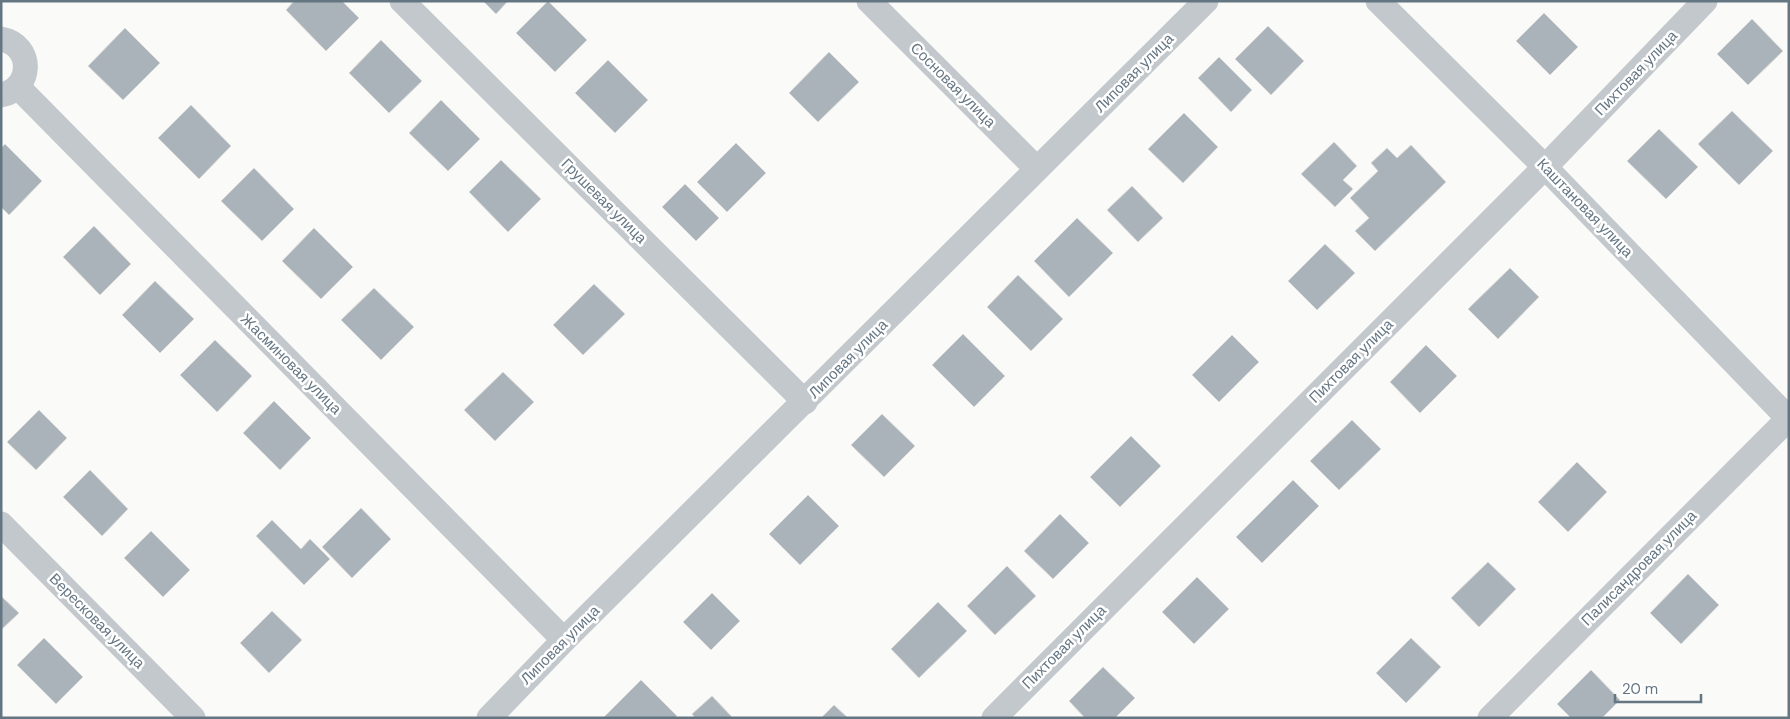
<svg xmlns="http://www.w3.org/2000/svg" width="1790" height="719" viewBox="0 0 1790 719" font-family="'DM Sans',sans-serif">
<style>
.building{fill:#aab3b9;stroke:#dcdcda}
.lines{fill:none;stroke-linecap:round;stroke-linejoin:round}
.street{stroke:#c3c8cc;stroke-width:25}
.labels{text-anchor:middle;stroke-width:5;stroke-linejoin:round;paint-order:stroke}
.street-label{font-size:15px;fill:#657683;stroke:#fff}
</style>
<rect width="100%" height="100%" fill="#fafaf8"/>
<g class="building">
<path d="M294,1H342L359,18L326,51L286,10Z"/>
<path d="M483,1H508L496,14Z"/>
<path d="M548,1L587,40L555,72L516,33Z"/>
<path d="M1544,13L1578,47L1550,75L1516,41Z"/>
<path d="M1752,19L1783,51L1748,85L1717,54Z"/>
<path d="M1268,26L1304,61L1271,95L1235,59Z"/>
<path d="M125,28L160,63L123,100L88,66Z"/>
<path d="M381,40L422,81L389,113L349,73Z"/>
<path d="M829,52L859,82L818,122L789,93Z"/>
<path d="M1219,57L1252,90L1231,112L1198,78Z"/>
<path d="M608,60L648,100L615,133L575,93Z"/>
<path d="M441,100L480,139L448,171L409,133Z"/>
<path d="M191,105L231,146L199,179L158,138Z"/>
<path d="M1732,111L1773,151L1739,185L1698,144Z"/>
<path d="M1184,113L1218,147L1183,183L1148,149Z"/>
<path d="M1659,129L1698,167L1666,199L1627,161Z"/>
<path d="M1334,142L1357,166L1343,180L1353,189L1335,207L1301,174Z"/>
<path d="M736,143L766,173L727,212L697,182Z"/>
<path d="M5,144L42,181L9,215L1,207V148Z"/>
<path d="M1411,145L1446,182L1375,251L1355,231L1369,218L1350,198L1378,171L1371,163L1387,148L1397,158Z"/>
<path d="M501,160L541,199L508,232L469,192Z"/>
<path d="M254,168L294,209L262,241L221,201Z"/>
<path d="M685,184L719,218L696,241L662,207Z"/>
<path d="M1132,186L1163,218L1138,242L1107,210Z"/>
<path d="M1077,218L1113,253L1069,297L1034,261Z"/>
<path d="M94,226L131,264L100,295L63,257Z"/>
<path d="M314,228L353,267L321,299L282,261Z"/>
<path d="M1325,244L1355,273L1317,310L1288,281Z"/>
<path d="M1510,268L1539,297L1498,339L1468,309Z"/>
<path d="M1018,275L1063,319L1031,351L987,307Z"/>
<path d="M155,281L194,319L160,353L122,315Z"/>
<path d="M594,284L625,314L583,355L553,325Z"/>
<path d="M374,288L414,327L381,360L341,320Z"/>
<path d="M963,334L1005,376L974,407L932,365Z"/>
<path d="M1232,335L1259,362L1219,402L1192,375Z"/>
<path d="M215,340L252,376L217,412L180,375Z"/>
<path d="M1426,345L1457,376L1420,413L1390,382Z"/>
<path d="M503,372L534,402L495,441L464,410Z"/>
<path d="M274,401L311,438L280,470L243,433Z"/>
<path d="M39,410L67,438L36,470L7,442Z"/>
<path d="M882,414L915,446L884,477L851,445Z"/>
<path d="M1352,420L1381,449L1339,490L1310,461Z"/>
<path d="M1131,436L1161,466L1120,507L1090,477Z"/>
<path d="M1577,462L1607,492L1568,532L1538,502Z"/>
<path d="M90,470L128,509L102,536L63,497Z"/>
<path d="M1293,480L1319,506L1262,563L1236,537Z"/>
<path d="M808,495L839,526L800,565L769,534Z"/>
<path d="M361,508L391,539L352,578L322,547Z"/>
<path d="M1060,514L1089,543L1053,579L1024,551Z"/>
<path d="M272,520L301,549L310,539L330,559L304,585L256,536Z"/>
<path d="M151,531L190,570L163,597L124,558Z"/>
<path d="M1488,562L1516,589L1479,627L1451,598Z"/>
<path d="M1007,566L1036,596L995,635L967,606Z"/>
<path d="M1688,574L1719,605L1681,644L1650,613Z"/>
<path d="M1197,577L1229,609L1194,644L1162,612Z"/>
<path d="M712,593L740,621L711,650L683,622Z"/>
<path d="M1,596L19,613L1,630Z"/>
<path d="M938,602L967,631L919,678L891,649Z"/>
<path d="M272,611L302,640L269,673L240,643Z"/>
<path d="M44,638L83,677L56,704L17,665Z"/>
<path d="M1411,638L1441,667L1406,703L1376,673Z"/>
<path d="M1103,667L1135,698L1115,718H1085L1069,701Z"/>
<path d="M1591,670L1620,700L1602,718H1571L1557,704Z"/>
<path d="M641,680L677,716L675,718H603Z"/>
<path d="M712,696L733,718H695L692,714Z"/>
<path d="M834,705L848,718H821Z"/>
</g>
<g class="lines">
<g class="street">
<path d="M402,1L805,402"/>
<path d="M869,1L1037,169"/>
<path d="M1378,1L1545,167L1789,419"/>
<path d="M1,39C34,45 33,89 1,95"/>
<path d="M18,87L564,640"/>
<path d="M1,524L193,718"/>
<path d="M489,718L564,640L1206,1"/>
<path d="M994,718L1545,167L1705,1"/>
<path d="M1490,718L1789,418"/>
</g>
</g>
<g class="labels">
<g class="street-label">
<text transform="translate(1134 73) rotate(-45)" y="5">Липовая улица</text>
<text transform="translate(1636 73) rotate(-46)" y="5">Пихтовая улица</text>
<text transform="translate(953 85) rotate(45)" y="5">Сосновая улица</text>
<text transform="translate(604 201) rotate(45)" y="5">Грушевая улица</text>
<text transform="translate(1585 208) rotate(46)" y="5">Каштановая улица</text>
<text transform="translate(848 359) rotate(-45)" y="5">Липовая улица</text>
<text transform="translate(1351 361) rotate(-45)" y="5">Пихтовая улица</text>
<text transform="translate(291 364) rotate(45)" y="5">Жасминовая улица</text>
<text transform="translate(1639 568) rotate(-45)" y="5">Палисандровая улица</text>
<text transform="translate(97 621) rotate(45)" y="5">Вересковая улица</text>
<text transform="translate(560 645) rotate(-45)" y="5">Липовая улица</text>
<text transform="translate(1064 647) rotate(-45)" y="5">Пихтовая улица</text>
</g>
</g>
<rect width="1790" height="719" fill="none" stroke="#657683" stroke-width="5"/>
<path d="M1615 694v8h86v-8" fill="none" stroke="#657683" stroke-width="2.5"/>
<text x="1622" y="694" font-size="15" fill="#657683" stroke="#ffffff" stroke-width="4" paint-order="stroke">20 m</text>
</svg>
